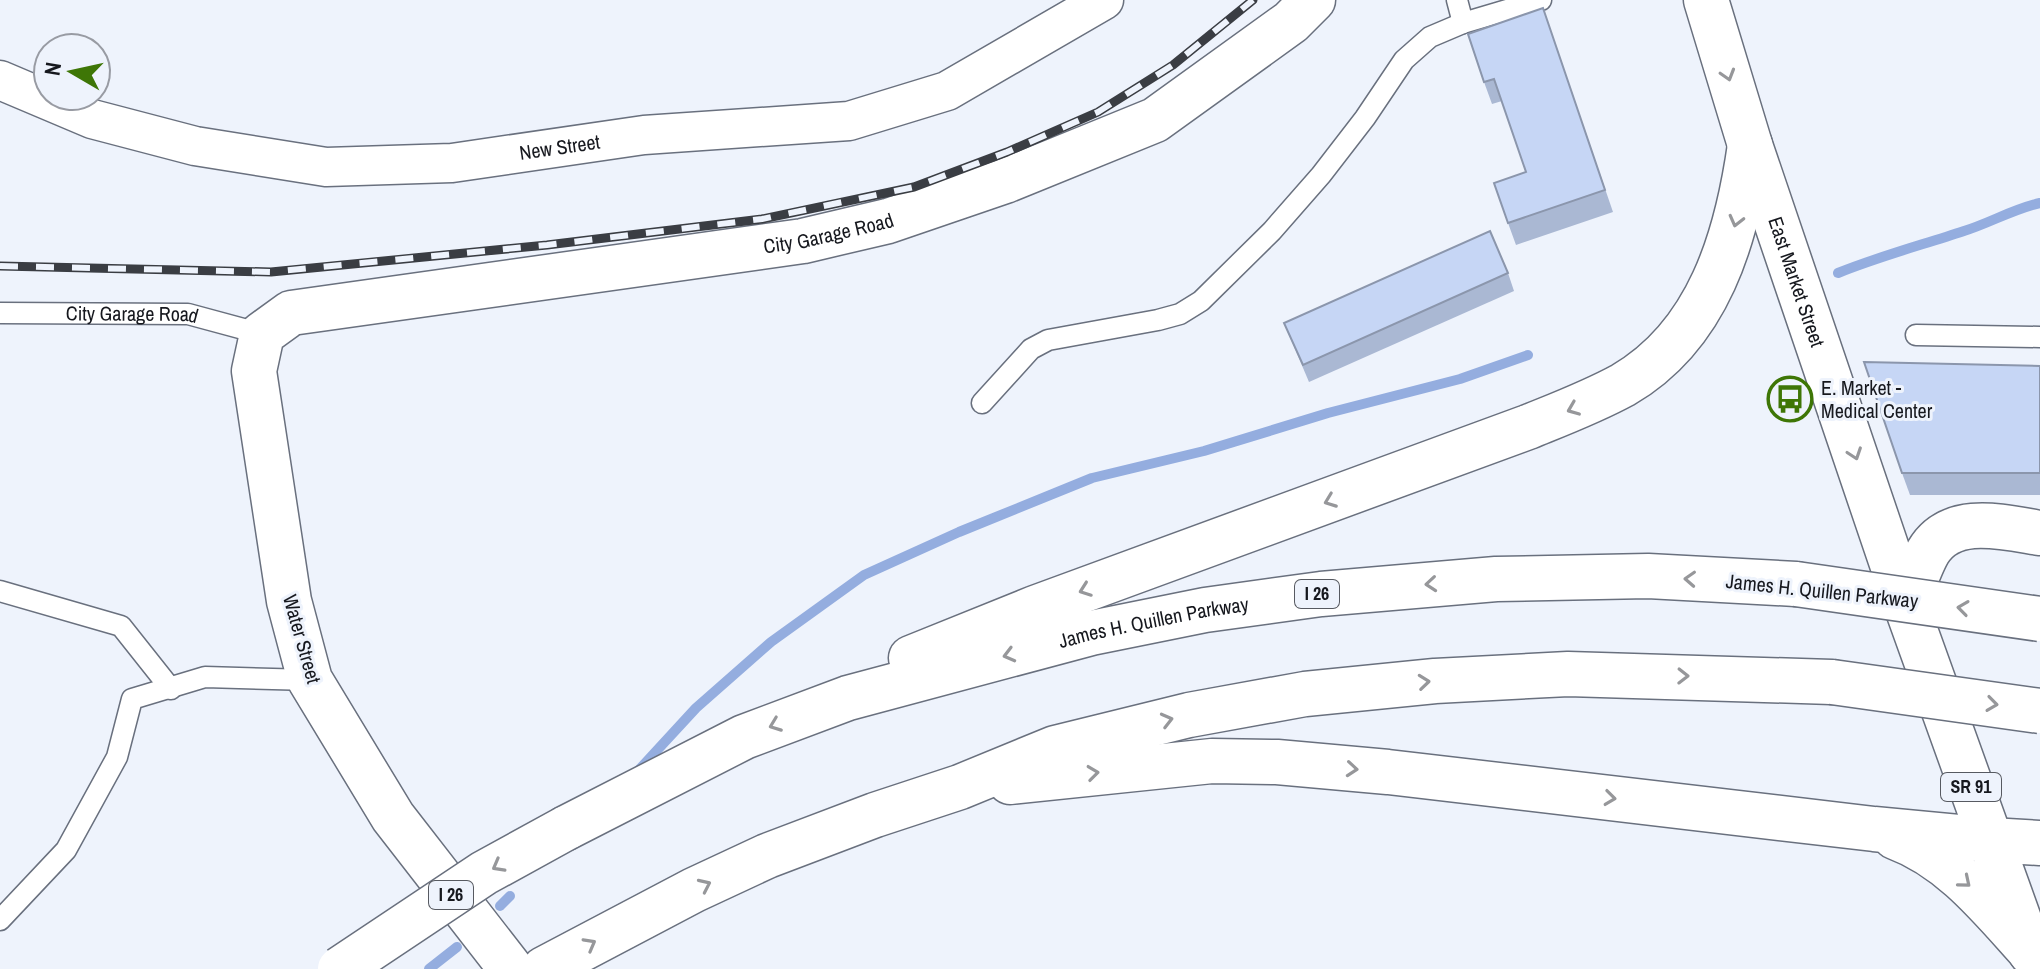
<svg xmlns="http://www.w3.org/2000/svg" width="2040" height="969" viewBox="0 0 2040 969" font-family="'Archivo Narrow',sans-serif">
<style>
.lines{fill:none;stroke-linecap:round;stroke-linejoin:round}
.stream{stroke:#94addf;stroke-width:10}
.service-casing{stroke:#69707e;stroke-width:23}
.minor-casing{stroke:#69707e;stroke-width:41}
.tertiary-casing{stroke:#69707e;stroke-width:47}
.secondary-casing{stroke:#69707e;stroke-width:47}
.primary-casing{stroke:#69707e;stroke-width:47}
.motorway-casing{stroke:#69707e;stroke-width:47}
.service{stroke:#fff;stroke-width:20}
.minor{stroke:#fff;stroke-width:38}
.tertiary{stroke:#fff;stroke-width:44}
.secondary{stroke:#fff;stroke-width:44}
.primary{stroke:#fff;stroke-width:44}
.motorway{stroke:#fff;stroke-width:44}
.rail-casing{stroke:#3a3d43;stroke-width:9}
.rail{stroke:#eef3fc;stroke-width:6;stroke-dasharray:18;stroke-linecap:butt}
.motorway-bridge-casing{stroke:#69707e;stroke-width:47;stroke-linecap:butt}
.motorway-bridge{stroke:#fff;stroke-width:44}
.wall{fill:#aab8d3}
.building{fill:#c6d6f5;stroke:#8b96ac;stroke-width:2}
.oneway{stroke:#96979a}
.labels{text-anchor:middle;stroke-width:6;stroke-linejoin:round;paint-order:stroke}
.shield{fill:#eef3fc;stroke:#575a61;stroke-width:2}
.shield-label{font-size:18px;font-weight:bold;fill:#16181e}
.street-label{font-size:20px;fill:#16181e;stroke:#eef3fc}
.poi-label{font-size:20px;fill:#16181e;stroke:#eef3fc;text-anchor:start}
</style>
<rect width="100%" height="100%" fill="#eef3fc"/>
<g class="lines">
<g class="stream">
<path d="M1838,273C1880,256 1922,245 1964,231C1990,223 2013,209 2040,203"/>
<path d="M637,772L696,708L771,642L864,575L959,532L1092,478L1204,451L1328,413L1460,379L1528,355"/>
<path d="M500,906L510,896"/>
<path d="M429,969L457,947"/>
</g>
<g class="service-casing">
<g id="service">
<path d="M1457,0L1463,23L1541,0"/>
<path id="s1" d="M0,313L188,314L262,334"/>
<path d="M1916,335L2040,337"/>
<path d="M982,403L1031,349L1048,340L1158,320L1180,314L1201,301L1272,231L1321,175L1365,118L1404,60L1430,37L1463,23"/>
<path d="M0,591L121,626L171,689"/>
<path d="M0,920L66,850L117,757L132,699L205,677L310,680"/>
</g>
</g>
<g class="minor-casing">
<g id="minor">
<path id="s2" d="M0,80L92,119L195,146L326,167L452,163L644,135L849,121L947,91L1104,0"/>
</g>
</g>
<g class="tertiary-casing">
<g id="tertiary">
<path id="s3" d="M511,969L393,817L310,680L289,601L254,371L262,334L291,313L803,241L888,221L1005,181L1155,120L1291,22L1313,0"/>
</g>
</g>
<g class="secondary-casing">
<g id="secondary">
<path id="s4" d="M1706,0L1750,145L1906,605"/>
</g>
</g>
<g class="primary-casing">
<g id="primary">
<path d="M1990,840L2040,843"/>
<path d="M2031,953L1906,605C1913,588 1919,568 1928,552C1951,513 2003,527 2040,533"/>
</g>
</g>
<g class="motorway-casing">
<g id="motorway">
<path d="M911,658L1035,608L1528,427C1560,414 1592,402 1623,385C1709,335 1737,237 1750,145"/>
<path d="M1010,782L1212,761L1277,762L1388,772L1874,829L1990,840"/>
<path id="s5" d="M566,828L744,737L848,698L1091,633L1205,610L1321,594L1496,579L1648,576L1796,584"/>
<path d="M1895,837C1952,858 1991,908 2031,952"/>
<path d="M544,969L694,890L767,856L875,815L960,787L1055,748L1189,715L1305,694L1435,681L1568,674L1832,682"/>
</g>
</g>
<use href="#service" class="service"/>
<use href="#minor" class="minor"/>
<use href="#tertiary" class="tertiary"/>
<use href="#secondary" class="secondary"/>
<use href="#primary" class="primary"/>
<use href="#motorway" class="motorway"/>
<g class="rail-casing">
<path id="rail" d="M0,266L271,272L547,245L762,219L914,187L1007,152L1098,112L1173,65L1253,0"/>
</g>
<use href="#rail" class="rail"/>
<g class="motorway-bridge-casing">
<g id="motorway-bridge">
<path d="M1796,584L2040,619"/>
<path d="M1832,682L2040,711"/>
<path d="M340,969L484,873L566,828"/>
</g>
</g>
<use href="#motorway-bridge" class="motorway-bridge"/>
</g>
<g class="wall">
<path d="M1543,8L1613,212L1516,245L1508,223L1526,172L1502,101L1492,104L1484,82Z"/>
<path d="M1508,273L1514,291L1309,382L1284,323Z"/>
<path d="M2040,366V495H1910L1902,473Z"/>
</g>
<g class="building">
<path d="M1543,8L1605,190L1508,223L1494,183L1526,172L1494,79L1484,82L1468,34Z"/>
<path d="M1490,231L1508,273L1303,365L1284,323Z"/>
<path d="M1864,362L2040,366V473H1902Z"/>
</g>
<defs><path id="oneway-chevron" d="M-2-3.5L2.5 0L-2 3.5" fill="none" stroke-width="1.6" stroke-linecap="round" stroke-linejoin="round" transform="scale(2)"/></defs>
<g class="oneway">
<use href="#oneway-chevron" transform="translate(1728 75) rotate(73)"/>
<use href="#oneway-chevron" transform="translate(1736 221) rotate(104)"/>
<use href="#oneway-chevron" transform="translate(1573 409) rotate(158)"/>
<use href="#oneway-chevron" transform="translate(1855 454) rotate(71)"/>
<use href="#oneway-chevron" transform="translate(1330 501) rotate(159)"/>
<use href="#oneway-chevron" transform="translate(1690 579) rotate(-177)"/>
<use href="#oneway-chevron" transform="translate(1431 584) rotate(175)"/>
<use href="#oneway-chevron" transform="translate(1085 590) rotate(160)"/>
<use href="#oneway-chevron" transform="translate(1963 608) rotate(-172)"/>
<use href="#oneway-chevron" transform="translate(1009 655) rotate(165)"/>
<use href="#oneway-chevron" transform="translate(1683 676) rotate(1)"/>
<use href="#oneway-chevron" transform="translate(1424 682) rotate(-6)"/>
<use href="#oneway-chevron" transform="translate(1992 704) rotate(8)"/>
<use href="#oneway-chevron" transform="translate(1167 720) rotate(-14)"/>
<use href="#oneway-chevron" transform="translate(775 725) rotate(159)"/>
<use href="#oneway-chevron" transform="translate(1352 769) rotate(5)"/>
<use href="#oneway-chevron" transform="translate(1093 773) rotate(-7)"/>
<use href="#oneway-chevron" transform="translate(1610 798) rotate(7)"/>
<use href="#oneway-chevron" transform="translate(498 866) rotate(151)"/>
<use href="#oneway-chevron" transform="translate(1965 882) rotate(40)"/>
<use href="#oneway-chevron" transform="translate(705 885) rotate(-25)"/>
<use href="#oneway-chevron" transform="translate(590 944) rotate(-29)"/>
</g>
<defs>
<g id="bus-ring" transform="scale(2.3)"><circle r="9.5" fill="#eef3fc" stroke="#3e7606" stroke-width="1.5"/><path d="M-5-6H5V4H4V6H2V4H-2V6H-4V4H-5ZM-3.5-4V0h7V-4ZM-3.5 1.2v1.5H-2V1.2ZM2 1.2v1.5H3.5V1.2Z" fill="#3e7606"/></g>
</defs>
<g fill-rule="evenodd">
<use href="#bus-ring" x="1790" y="399"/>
</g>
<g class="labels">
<g class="shield">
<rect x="1295" y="580" width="44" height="28" rx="6"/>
<rect x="1941" y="773" width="60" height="28" rx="6"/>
<rect x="429" y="881" width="44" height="28" rx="6"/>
</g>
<g class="shield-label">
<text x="1317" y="600">I 26</text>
<text x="1971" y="793">SR 91</text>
<text x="451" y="901">I 26</text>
</g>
<g class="street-label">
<text dy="7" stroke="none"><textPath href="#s2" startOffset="574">New Street</textPath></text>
<text dy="7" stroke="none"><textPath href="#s3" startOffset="1284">City Garage Road</textPath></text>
<text dy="7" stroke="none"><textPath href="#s4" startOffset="296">East Market Street</textPath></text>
<text dy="7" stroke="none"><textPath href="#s1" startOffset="132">City Garage Road</textPath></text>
<text transform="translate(1822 591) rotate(6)" y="7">James H. Quillen Parkway</text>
<text dy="7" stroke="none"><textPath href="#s5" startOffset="626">James H. Quillen Parkway</textPath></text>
<text transform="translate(302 639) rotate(74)" y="7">Water Street</text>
</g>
<g class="poi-label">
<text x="1821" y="395">E. Market -<tspan x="1821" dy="23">Medical Center</tspan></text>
</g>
</g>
<g transform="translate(72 72) rotate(279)"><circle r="38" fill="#eef3fc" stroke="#989ba3" stroke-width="2"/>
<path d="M0-6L14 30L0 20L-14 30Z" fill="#3e7606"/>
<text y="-12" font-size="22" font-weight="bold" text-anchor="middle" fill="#16181e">N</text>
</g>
</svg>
